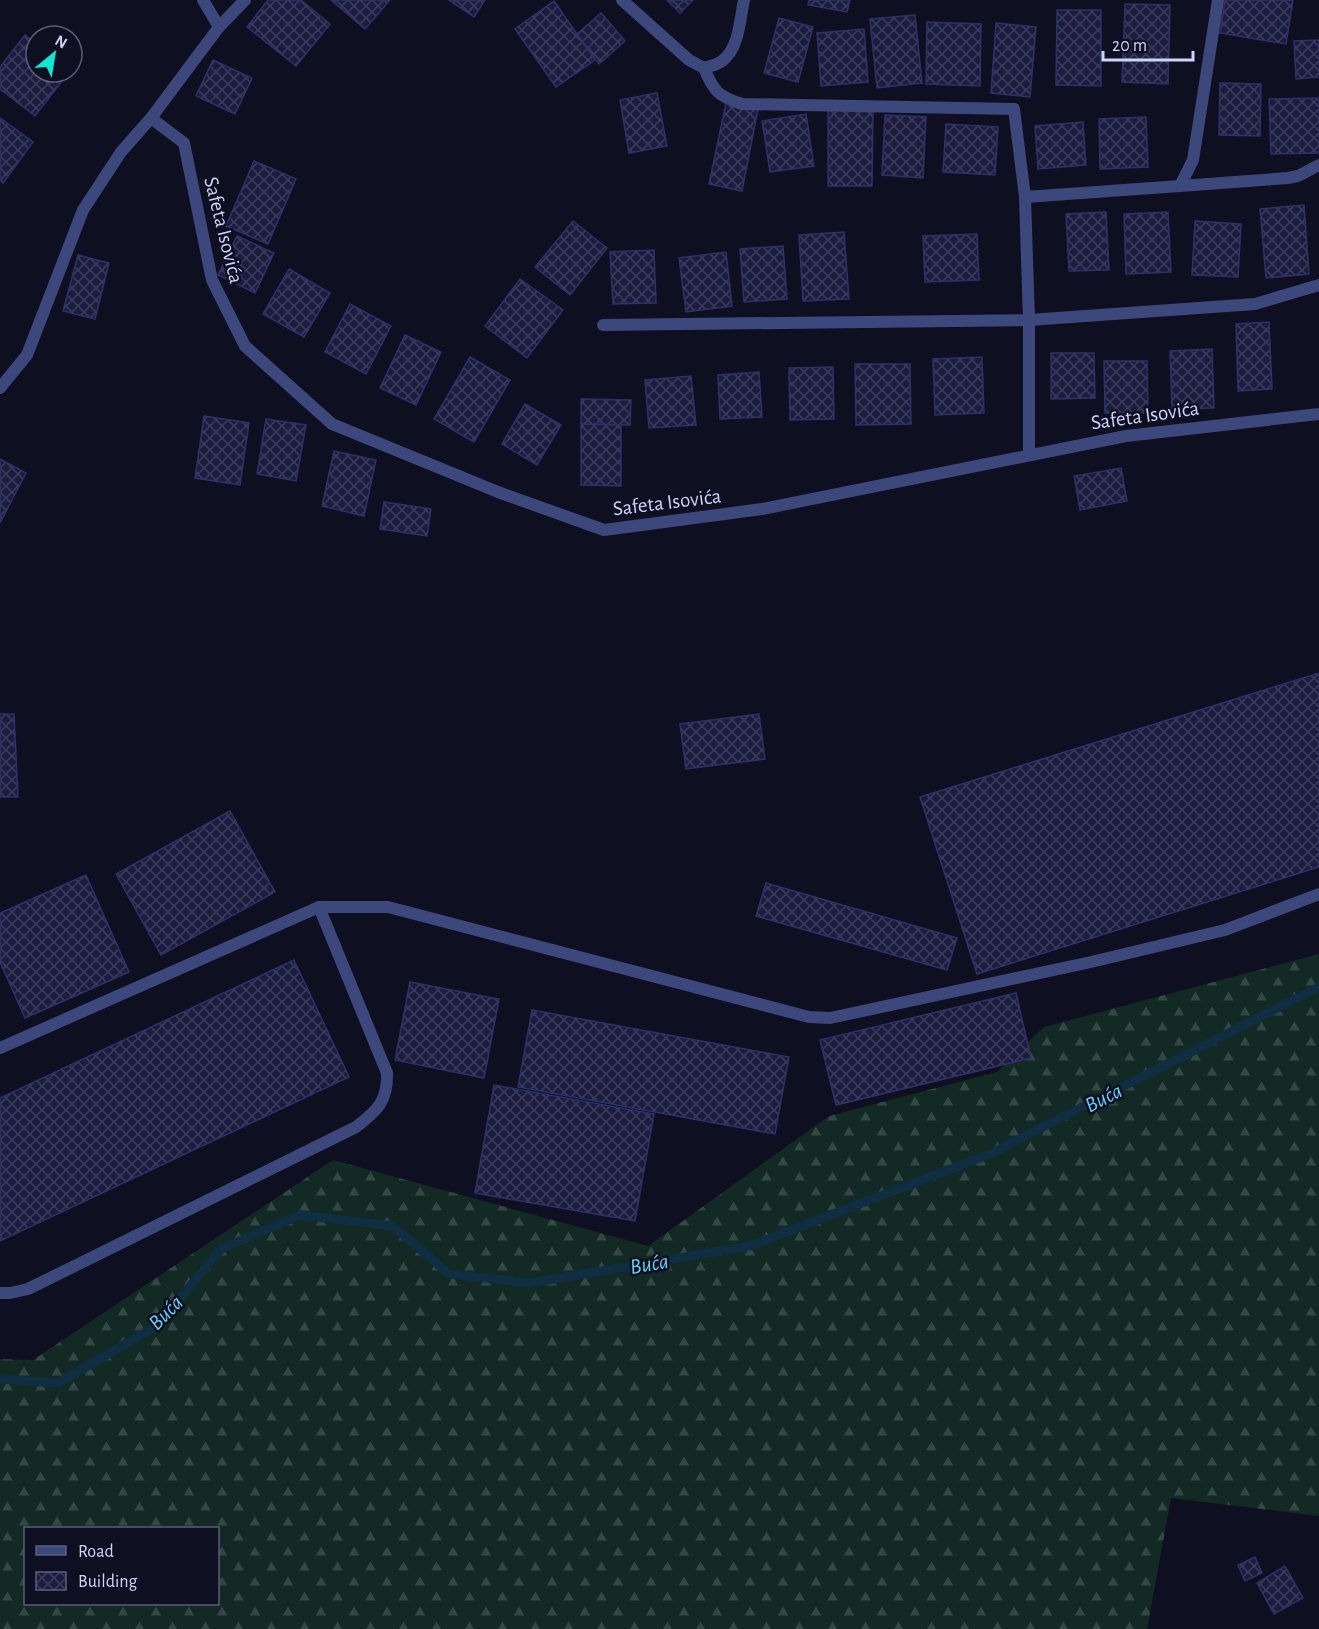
<svg xmlns="http://www.w3.org/2000/svg" width="1319" height="1629" viewBox="0 0 1319 1629" font-family="'Alegreya Sans',sans-serif">
<style>
.forest{fill:url(#forest-firs);fill-rule:evenodd}
.lines{fill:none;stroke-linecap:round;stroke-linejoin:round}
.stream{stroke:#102e42;stroke-width:9}
.building{fill:url(#building-cross-hatch);stroke:#2f306a;stroke-width:1.5}
.lane{stroke:#3c477c;stroke-width:12}
.street{stroke:#3c477c;stroke-width:12}
.labels{text-anchor:middle;stroke-width:5;stroke-linejoin:round;paint-order:stroke}
.street-label{font-size:21px;fill:#d0d4fc;stroke:#0e0f20}
.water-label{font-size:22px;font-style:italic;fill:#65cff5;stroke:#0e0f20}
</style>
<defs>
<pattern id="forest-firs" width="22" height="20" patternUnits="userSpaceOnUse" patternTransform="scale(1.5)"><rect width="22" height="20" fill="#122924"/><path d="M5 1l3.5 6h-7zM16 11l3.5 6h-7z" fill="#334745"/></pattern>
<pattern id="building-cross-hatch" width="8" height="8" patternUnits="userSpaceOnUse" patternTransform="scale(1.5)"><rect width="8" height="8" fill="#1c1c3f"/><path d="M0 0l8 8M0 8l8-8" fill="none" stroke="#3c3c5c"/></pattern>
</defs>
<rect width="100%" height="100%" fill="#0e0f20"/>
<path class="forest" d="M1319,954V1516L1171,1498L1147,1629H0V1359L33,1360L333,1160L648,1246L829,1116L997,1072L1044,1027ZM26,1528H218V1604H26Z"/>
<g class="lines">
<path class="stream" d="M0,1379L58,1383L158,1325L221,1249L300,1215L393,1226L449,1274L530,1283L750,1246L990,1154L1319,987"/>
</g>
<g class="building">
<path d="M268,0H301L330,24L296,66L247,27Z"/>
<path d="M331,0H390L365,29Z"/>
<path d="M449,0H485L474,17Z"/>
<path d="M667,0H693L680,13Z"/>
<path d="M809,0H850L847,12L808,5Z"/>
<path d="M1225,0H1293L1286,44L1220,33Z"/>
<path d="M554,1L595,60L556,87L515,29Z"/>
<path d="M1125,4L1170,5L1168,84L1122,82Z"/>
<path d="M1057,10H1101V86L1056,85Z"/>
<path d="M601,13L625,41L599,64L577,34Z"/>
<path d="M915,15L922,83L877,88L870,19Z"/>
<path d="M779,18L813,27L798,82L764,73Z"/>
<path d="M927,22L981,24L980,86L926,84Z"/>
<path d="M996,23L1036,27L1030,97L991,93Z"/>
<path d="M864,29L868,82L821,86L817,33Z"/>
<path d="M25,35L36,44V72H69L35,116L0,89V67Z"/>
<path d="M1319,40V77L1296,79L1294,41Z"/>
<path d="M213,60L252,78L235,114L196,96Z"/>
<path d="M1220,83L1261,84L1260,136L1219,135Z"/>
<path d="M657,93L667,146L629,153L620,100Z"/>
<path d="M1319,98V153L1271,154L1269,99Z"/>
<path d="M726,103L758,109L742,191L709,184Z"/>
<path d="M828,110L873,111L872,186H828Z"/>
<path d="M806,114L814,166L770,172L762,121Z"/>
<path d="M885,115L926,117L923,178L882,175Z"/>
<path d="M1146,117L1148,167L1100,169L1099,119Z"/>
<path d="M0,118L33,142L3,183L0,180Z"/>
<path d="M1083,122L1086,165L1038,169L1035,126Z"/>
<path d="M946,124L998,127L995,175L943,172Z"/>
<path d="M254,161L296,179L268,244L226,226Z"/>
<path d="M1304,205L1309,274L1266,278L1260,209Z"/>
<path d="M1106,212L1109,270L1069,271L1066,214Z"/>
<path d="M1168,212L1171,272L1126,274L1124,214Z"/>
<path d="M573,221L607,248L570,295L535,267Z"/>
<path d="M1195,221L1241,224L1238,277L1192,275Z"/>
<path d="M844,232L849,299L803,301L799,235Z"/>
<path d="M977,234L979,280L925,282L923,236Z"/>
<path d="M237,236L274,253L255,293L218,275Z"/>
<path d="M783,246L787,299L744,302L740,249Z"/>
<path d="M654,250L656,303L613,304L610,252Z"/>
<path d="M726,252L732,306L686,312L679,258Z"/>
<path d="M78,255L109,263L95,319L63,311Z"/>
<path d="M289,269L330,293L304,337L263,314Z"/>
<path d="M520,279L563,310L527,358L485,326Z"/>
<path d="M350,304L391,326L366,374L325,352Z"/>
<path d="M1269,322L1272,389L1238,391L1236,324Z"/>
<path d="M405,335L441,352L416,405L380,388Z"/>
<path d="M1212,349L1214,408L1172,409L1170,351Z"/>
<path d="M1051,353H1094L1095,398L1051,399Z"/>
<path d="M470,357L510,380L474,442L434,419Z"/>
<path d="M982,357L984,413L935,415L933,359Z"/>
<path d="M1104,361H1147L1148,413H1105Z"/>
<path d="M855,364H910L911,424L856,425Z"/>
<path d="M833,367L834,419L790,420L789,368Z"/>
<path d="M759,372L762,417L720,419L718,375Z"/>
<path d="M691,376L696,425L649,428L645,380Z"/>
<path d="M581,399L631,400L630,425L581,424Z"/>
<path d="M525,404L561,425L537,465L502,444Z"/>
<path d="M204,416L249,423L240,485L195,478Z"/>
<path d="M266,419L306,425L296,481L257,474Z"/>
<path d="M581,424L621,425V486L581,485Z"/>
<path d="M334,451L376,460L364,516L322,506Z"/>
<path d="M0,459L26,473L0,523Z"/>
<path d="M1121,468L1127,501L1080,510L1074,476Z"/>
<path d="M384,502L431,509L427,536L380,529Z"/>
<path d="M1319,673V867L977,974L920,797Z"/>
<path d="M0,714H14L18,797H0Z"/>
<path d="M759,714L765,759L686,769L680,724Z"/>
<path d="M230,811L275,892L161,955L116,874Z"/>
<path d="M86,875L129,972L25,1018L0,962V913Z"/>
<path d="M766,883L957,938L947,970L756,916Z"/>
<path d="M294,960L349,1077L0,1241V1098Z"/>
<path d="M410,982L499,999L484,1078L395,1060Z"/>
<path d="M1016,993L1031,1058L836,1105L820,1040Z"/>
<path d="M532,1010L789,1057L775,1134L518,1087Z"/>
<path d="M494,1085L654,1114L635,1221L475,1193Z"/>
<path d="M1255,1557L1262,1573L1245,1581L1238,1565Z"/>
<path d="M1285,1566L1303,1598L1274,1614L1257,1583Z"/>
</g>
<g class="lines">
<g class="lane">
<path d="M1180,186L1288,178L1298,176L1319,165"/>
<path d="M0,1048L319,907H388L809,1017L830,1018L1091,962L1225,930L1319,894"/>
<path d="M0,1293H10L28,1289L356,1127C377,1111 388,1101 387,1073L319,907"/>
</g>
<g class="street">
<path d="M203,0L219,27"/>
<path d="M622,0L689,60L704,68C710,66 717,65 722,61C739,49 740,19 744,0"/>
<path d="M704,68C714,92 718,96 742,104L1014,109L1025,197L1029,320V454"/>
<path d="M151,118L184,143L212,280L245,346L332,424L498,492L604,530L762,509L1126,436L1319,414"/>
<path d="M1025,197L1180,186L1193,160L1218,0"/>
<path d="M603,325L1029,320L1255,304L1319,285"/>
<path d="M0,388L27,355L83,210L121,152L151,118L219,27L245,0"/>
</g>
</g>
<g class="labels">
<g class="street-label">
<text transform="translate(224 230) rotate(76)" y="7">Safeta Isovića</text>
<text transform="translate(1145 415) rotate(-8)" y="7">Safeta Isovića</text>
<text transform="translate(667 502) rotate(-7)" y="7">Safeta Isovića</text>
</g>
<g class="water-label">
<text transform="translate(1103 1097) rotate(-27)" y="8">Buća</text>
<text transform="translate(649 1263) rotate(-10)" y="8">Buća</text>
<text transform="translate(165 1312) rotate(-45)" y="8">Buća</text>
</g>
</g>
<rect x="24" y="1527" width="195" height="78" fill="#0e0f20" stroke="#5c5e78" stroke-width="1.5"/>
<rect x="36" y="1546" width="30" height="9" fill="#3c477c" stroke="#5c5e78" stroke-width="1.5"/>
<text x="78" y="1557" font-size="18" fill="#d0d4fc">Road</text>
<rect x="36" y="1572" width="30" height="18" fill="url(#building-cross-hatch)" stroke="#5c5e78" stroke-width="1.5"/>
<text x="78" y="1587" font-size="18" fill="#d0d4fc">Building</text>
<g transform="translate(54 54) rotate(30)"><circle r="28" fill="#0e0f20" stroke="#5c5e78" stroke-width="1.5"/>
<path d="M0-4.5L10 22L0 15L-10 22Z" fill="#10e9d2"/>
<text y="-9" font-size="16" font-weight="bold" text-anchor="middle" fill="#d0d4fc">N</text>
</g>
<path d="M1103 51v9h90v-9" fill="none" stroke="#d0d4fc" stroke-width="3"/>
<text x="1112" y="51" font-size="18" fill="#d0d4fc" stroke="#0e0f20" stroke-width="4.5" paint-order="stroke">20 m</text>
</svg>
